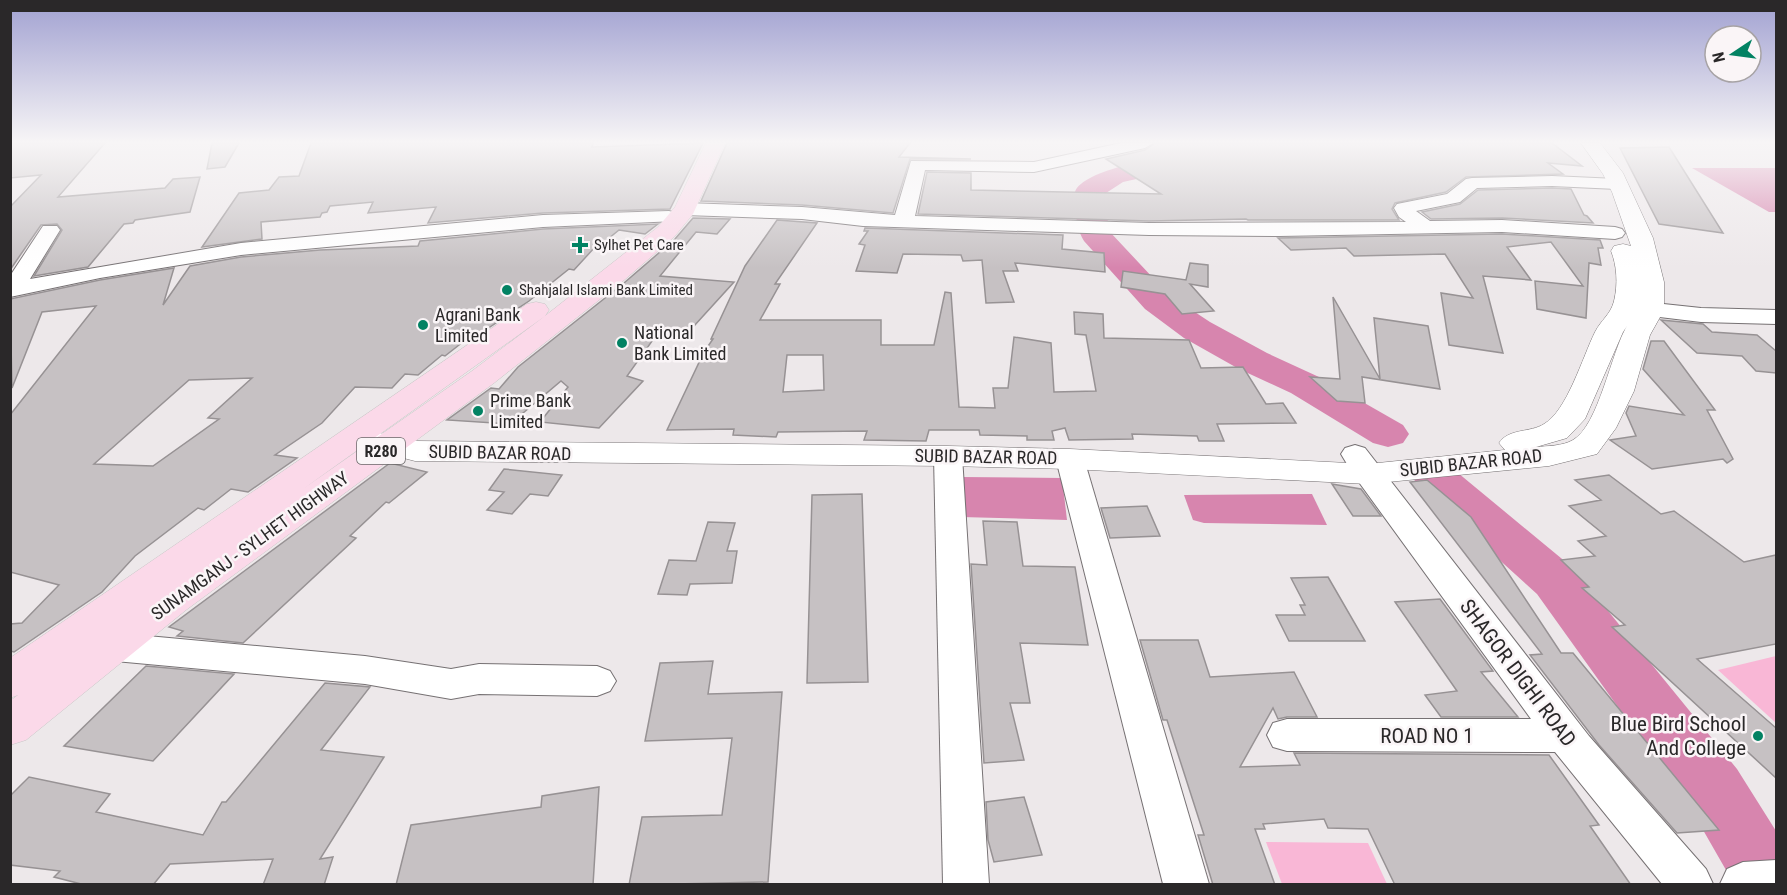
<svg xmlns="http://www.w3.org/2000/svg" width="1787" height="895" viewBox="0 0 1787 895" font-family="'Roboto Condensed',sans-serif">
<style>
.green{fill:#f9b7d6}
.water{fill:#d785ae}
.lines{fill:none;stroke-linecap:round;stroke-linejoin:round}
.river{fill:#d785ae;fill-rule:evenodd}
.building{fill:#c6c1c3;stroke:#979294;stroke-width:1.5;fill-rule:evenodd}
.street-casing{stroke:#767173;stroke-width:2}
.secondary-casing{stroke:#767173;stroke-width:1}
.primary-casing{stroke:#c8c7c7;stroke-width:1}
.street{fill:#fff;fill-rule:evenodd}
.secondary{fill:#fff;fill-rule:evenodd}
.primary{fill:#fbd9e9;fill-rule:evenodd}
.poi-dot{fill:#028263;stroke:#faf5f7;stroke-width:2}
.labels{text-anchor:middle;stroke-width:5;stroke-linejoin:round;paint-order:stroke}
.far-poi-label{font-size:15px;fill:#2a2829;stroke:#faf5f7;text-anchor:start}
.shield{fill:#faf5f7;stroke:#686667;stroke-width:1.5}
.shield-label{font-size:16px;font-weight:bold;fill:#2a2829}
.poi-label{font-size:18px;fill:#2a2829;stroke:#faf5f7;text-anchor:start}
.street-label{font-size:18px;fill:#2a2829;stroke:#faf5f7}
.near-street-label{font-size:21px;fill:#2a2829;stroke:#faf5f7}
.near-poi-label{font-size:21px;fill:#2a2829;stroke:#faf5f7;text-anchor:end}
</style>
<rect width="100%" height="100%" fill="#ede8ea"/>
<g class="green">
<path d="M1776,656V723L1718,670Z"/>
<path d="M1266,842L1368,843L1387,884H1282Z"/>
</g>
<g class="water">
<path d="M1692,168H1776V212H1769Z"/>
<path d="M961,477L1062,478L1067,520L961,517Z"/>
<path d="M1312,494L1327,525L1204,523L1193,520L1184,495Z"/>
</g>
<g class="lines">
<g class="river">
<path d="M1186,152L1195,154L1199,160L1195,166L1123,182L1103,195L1110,232L1169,295L1210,322L1267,353L1319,377L1403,425L1409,434L1403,443L1388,447L1373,443L1291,393L1239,369L1184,338L1145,309L1084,241C1078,231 1076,221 1076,210C1076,205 1074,196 1075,192C1083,169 1164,157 1186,152Z"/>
<path d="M1436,464L1452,468L1573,568L1737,769L1776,831V884H1734L1691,809L1537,594L1420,488L1413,478L1420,468Z"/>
</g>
</g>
<g class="building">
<path d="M10,143H105L58,197L165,188L173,179L200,177L190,212L135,220L133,223L124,224L88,267L34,276L62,230L57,224L41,225L10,270V207L41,175L10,178Z"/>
<path d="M212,143H239L225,167L207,169Z"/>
<path d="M311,143H593L592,147L703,143L670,209L543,213L428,223L436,207L368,213L373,202L330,206L327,212L322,213L320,217L261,222L262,239L202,247L239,193L269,190L279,177L299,176Z"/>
<path d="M727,143H910L899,157L971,159H910L893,213L802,205L701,201Z"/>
<path d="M1155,143H1552L1582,166L1548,163L1563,174L1466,177L1446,192L1395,203L1392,209L1399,220H1248L1246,219L1149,221L918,214L927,172L971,173V190L1161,194L1106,159L1145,150Z"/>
<path d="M1669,147L1723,233L1659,224L1620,148Z"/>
<path d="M1552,188L1571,189L1584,215L1587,216L1593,223L1502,218L1431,219L1422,212L1460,204L1478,190Z"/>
<path d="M693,218L730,219L717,234L696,232L660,276L734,282L684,337L657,334L627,376L643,381L599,428L540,422L568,387L561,381L510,424L447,420L491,388L499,389L518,367L624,283L675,239Z"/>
<path d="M777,220L817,223L775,284H780L760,320H881V345H934L945,292L951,293L959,407L995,408L993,388H1008L1014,337L1051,343L1054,392L1096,391L1086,335L1075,334L1074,312L1103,314L1104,338L1189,340L1201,368L1243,367L1266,404L1283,403L1296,423L1217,424L1224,441H1199L1197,436L1132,434L1133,439L1069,440L1065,428L1052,431L1054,440H1027V436L980,435L979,430H929L926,441L864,440L867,431L778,432L776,437L733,435L734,429L667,430L704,352L713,339H711L745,266ZM787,355H823L824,390L783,392Z"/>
<path d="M658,224L645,234L619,230L598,247H595L574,270L569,269L529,301L472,339L468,338L445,356L442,355L418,375L405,374L392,388L355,387L322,423L275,455L297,458L248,492L231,489L204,510L198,508L135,556L102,592L14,652L10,651V624L22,623L59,585L10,572V415L96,306L42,312L12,388L10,299L100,280L174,268L163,305L190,266L241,257L320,250L418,246L420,241L543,229ZM252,378L208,418L219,419L153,466L94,464L189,380Z"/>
<path d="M865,228L1063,235L1062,249L1104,253L1105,272L1015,263L1018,271H1003L1014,302L986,303L982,260L963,261L961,255L903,254L897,273L856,271L865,245L859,244L868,231H864Z"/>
<path d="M1502,234L1600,240L1603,248H1598L1601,265L1589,263L1586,318L1537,309L1535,281L1583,286L1551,242L1507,247L1531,280L1483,276L1503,353L1449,345L1441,293L1473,298L1445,254L1354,256L1346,248L1291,250L1278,238Z"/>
<path d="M1190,263L1208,265V287L1190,284L1214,311L1182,314L1165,294L1121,287L1123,271L1186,280Z"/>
<path d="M1333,297L1380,379L1374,318L1428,326L1440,389L1362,377L1365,403L1337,401L1310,377L1340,379Z"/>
<path d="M1661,320L1703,324L1712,332L1757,335L1776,351V373L1756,371L1742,356L1697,353Z"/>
<path d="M1651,341H1664L1715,410H1707L1733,459L1727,463L1723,459L1652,469L1610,440L1636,436L1626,413L1629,406L1684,415L1643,369Z"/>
<path d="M390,463L427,472L389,503L386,502L350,536L356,538L243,643L177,636L183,631L169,627Z"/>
<path d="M504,469L562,475L548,496L530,494L512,514L487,510L504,492L489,490Z"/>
<path d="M1609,475L1661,514L1674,511L1744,562L1776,555V644L1697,659L1776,728V778L1612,627L1625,625L1582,588L1589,587L1561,560L1595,556L1578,541L1606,536L1569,506L1601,500L1575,480Z"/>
<path d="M1427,480L1471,517L1561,653H1573L1719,830L1677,833L1599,745L1530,655L1542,654L1410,482Z"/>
<path d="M1332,484L1361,489L1381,516H1353Z"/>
<path d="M862,494L868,682L807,683L812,495Z"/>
<path d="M1147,506L1160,536L1110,538L1101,508Z"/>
<path d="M983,521L1017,522L1023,566L1075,567L1088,645L1020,643L1030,703H1010L1024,760L984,763L971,564L987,565Z"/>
<path d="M708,522L735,523L727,551H737L732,583L690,584L687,595L658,594L669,560L696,561Z"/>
<path d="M1328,577L1365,641H1289L1276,615H1305L1300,605H1305L1291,578Z"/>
<path d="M1440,599L1493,671L1481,672L1518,717H1441L1425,695L1457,691L1395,602Z"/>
<path d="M1140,640H1198L1210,677L1294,672L1317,717H1287L1278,719L1273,708L1240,767L1300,765L1294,753L1549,755L1599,825L1590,826L1631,885H1395L1368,829L1328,828L1324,819L1263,824L1265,829H1255L1275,885H1213L1198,835H1204L1167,720H1163Z"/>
<path d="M713,661L708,694L782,692L768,882L629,885L642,817L722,815L732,738L645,741L660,663Z"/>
<path d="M146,666L234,674L153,761L64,746Z"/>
<path d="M325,683L370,687L321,750L384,757L320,859L333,857L324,885H263L273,859L170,864L153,885H85L54,877L60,871L10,865V796L29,777L110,794L96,812L203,835L222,802H226Z"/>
<path d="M599,787L593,885H396L411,825L541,807L542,796Z"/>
<path d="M1024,797L1042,855L994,862L988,840L986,802Z"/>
</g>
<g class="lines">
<g class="street-casing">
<g id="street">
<path d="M1121,143H1153L1145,148L1034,172L925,170L915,216L1149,223L1406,222L1399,217L1394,208L1397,204L1447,194L1466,179L1472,178L1552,176L1617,179L1623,180L1626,184L1623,188L1617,189L1552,186L1477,188L1460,202L1416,211L1430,221L1502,220L1615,227L1622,229L1625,233L1622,237L1615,239L1502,232L1279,236L1149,235L863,226L802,219L685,215L678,213L675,209L678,205L685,203L802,207L895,215L911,161L1034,162Z"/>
<path d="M669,211L676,213L679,217L676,221L543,227L241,255L100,278L10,297V276L43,226H57L60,230L30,279L241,243L543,215Z"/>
<path d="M1626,300L1701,308L1776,310V324L1701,322L1618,312L1615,307L1618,302Z"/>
<path d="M1355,445L1365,448L1589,736L1706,869L1713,884H1662L1555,752L1287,751L1273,747L1267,735L1273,723L1287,719H1531L1353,474L1341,454L1345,448Z"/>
<path d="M948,447L958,450L962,456L989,884H943L934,456L938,450Z"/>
<path d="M1070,450L1080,453L1084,459L1209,884H1163L1056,459L1060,453Z"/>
<path d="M115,633L365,656L451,669L479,664L597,666L610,671L616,681L610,691L597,696L479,694L451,699L365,684L115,661L102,657L97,647L102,637Z"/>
<path d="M1776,860V884H1720L1727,869L1743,862Z"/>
</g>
</g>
<g class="secondary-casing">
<path id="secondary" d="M1581,143H1600L1623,173L1653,238L1664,282V310L1650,335L1634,391L1616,428L1597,454L1549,466L1368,484L1070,469L948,466L415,461L388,454L348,449L344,442L348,435C371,429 394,435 416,441L948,446L1070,449L1368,464L1505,450L1499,443C1509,428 1530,433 1544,424C1567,411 1583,356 1595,332C1601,320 1611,314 1614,301C1618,284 1617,266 1611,251L1614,246L1623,244L1631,246L1612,192L1603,174ZM1627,326C1611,352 1599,425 1573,440C1563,446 1547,446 1536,447L1567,438L1585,419L1623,332Z"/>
</g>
<g class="primary-casing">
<path id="primary" d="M706,143H725L693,214L674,237L623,281L494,383L186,610L26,740L10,745V701L18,695L10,698V658L527,304L536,302L545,304L549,310L545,316L658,227L675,207ZM545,316L472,371L303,489Z"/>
</g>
<use href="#street" class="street"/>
<use href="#secondary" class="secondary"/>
<use href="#primary" class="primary"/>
</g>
<linearGradient id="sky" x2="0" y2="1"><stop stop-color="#a1a1d1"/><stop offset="0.53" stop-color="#f7f5f6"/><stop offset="1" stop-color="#f7f5f6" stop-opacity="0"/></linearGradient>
<rect width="1787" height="268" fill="url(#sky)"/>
<g class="poi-dot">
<path d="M577 236h6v6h6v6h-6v6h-6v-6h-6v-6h6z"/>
<circle cx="507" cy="290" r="6"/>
<circle cx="423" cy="325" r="6"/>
<circle cx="622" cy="343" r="6"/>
<circle cx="478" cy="411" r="6"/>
<circle cx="1758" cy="736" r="6"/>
</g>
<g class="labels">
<g class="far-poi-label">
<text x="594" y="250">Sylhet Pet Care</text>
<text x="519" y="295">Shahjalal Islami Bank Limited</text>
</g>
<rect class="shield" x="357" y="438" width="48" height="26" rx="4.5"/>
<g class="shield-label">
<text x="381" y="457">R280</text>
</g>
<g class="poi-label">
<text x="435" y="321">Agrani Bank<tspan x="435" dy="21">Limited</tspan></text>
<text x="634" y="339">National<tspan x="634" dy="21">Bank Limited</tspan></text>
<text x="490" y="407">Prime Bank<tspan x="490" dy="21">Limited</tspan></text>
</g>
<g class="street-label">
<text transform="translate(500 453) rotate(1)" y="6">SUBID BAZAR ROAD</text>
<text transform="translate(986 457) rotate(1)" y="6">SUBID BAZAR ROAD</text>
<text transform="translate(1471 463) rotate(-6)" y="6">SUBID BAZAR ROAD</text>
<text transform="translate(250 546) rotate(-36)" y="6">SUNAMGANJ - SYLHET HIGHWAY</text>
</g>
<g class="near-street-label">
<text transform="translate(1518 673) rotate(53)" y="7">SHAGOR DIGHI ROAD</text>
<text x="1427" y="743">ROAD NO 1</text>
</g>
<g class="near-poi-label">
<text x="1746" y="731">Blue Bird School<tspan x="1746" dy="24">And College</tspan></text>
</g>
</g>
<rect width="1787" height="895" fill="none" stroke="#2a2829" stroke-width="24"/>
<g transform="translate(1733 54) rotate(257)"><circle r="28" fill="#faf5f7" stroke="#a7a3a5" stroke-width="1.5"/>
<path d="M0-4.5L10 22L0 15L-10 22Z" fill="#028263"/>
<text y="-9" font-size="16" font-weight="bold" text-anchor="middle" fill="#2a2829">N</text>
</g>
</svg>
